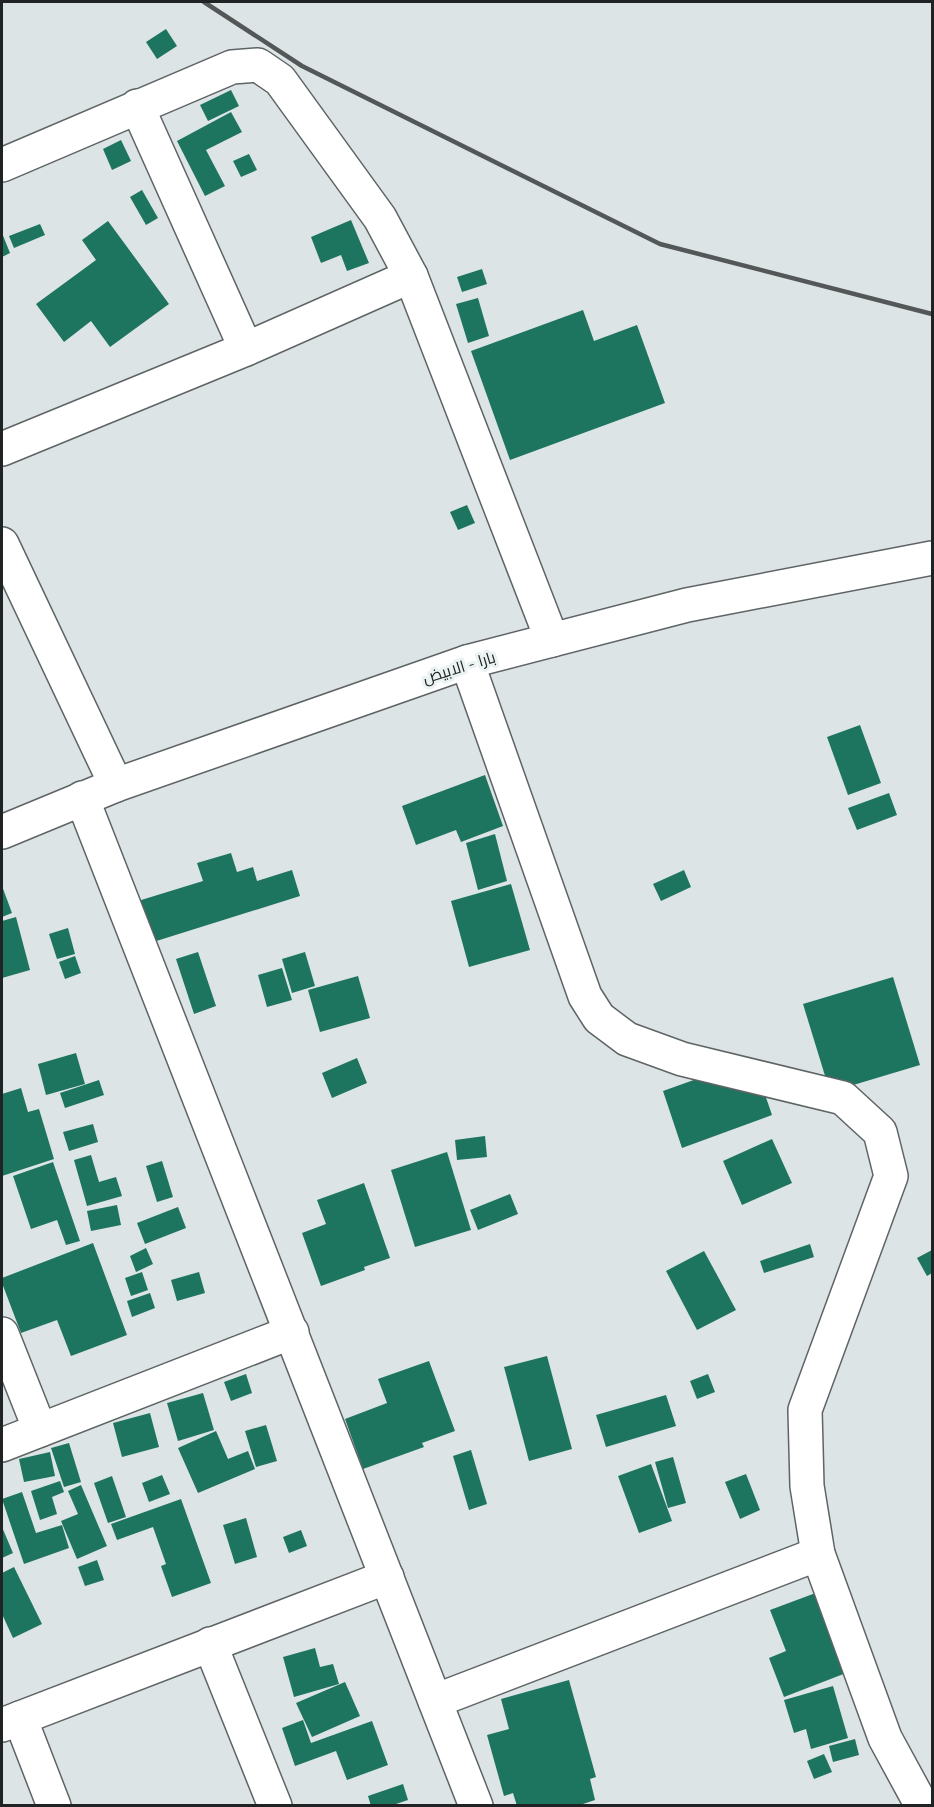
<svg xmlns="http://www.w3.org/2000/svg" width="934" height="1807" viewBox="0 0 934 1807" font-family="Montserrat,Cairo,sans-serif">
<style>
.building{fill:#1d745f}
.lines{fill:none;stroke-linecap:round;stroke-linejoin:round}
.minor-casing{stroke:#5e6465;stroke-width:36}
.primary-casing{stroke:#5e6465;stroke-width:36}
.minor{stroke:#fff;stroke-width:33}
.primary{stroke:#fff;stroke-width:33}
.rail{stroke:#535757;stroke-width:4.5}
.labels{text-anchor:middle;stroke-width:6;stroke-linejoin:round;paint-order:stroke}
.street-label{font-size:16px;fill:#202323;stroke:#eaf2f2}
</style>
<rect width="100%" height="100%" fill="#dde4e5"/>
<g class="building">
<path d="M166,29L177,46L157,59L146,42Z"/>
<path d="M231,90L239,106L208,121L200,105Z"/>
<path d="M231,112L242,132L206,150L225,186L205,196L177,141Z"/>
<path d="M121,140L131,161L112,170L103,149Z"/>
<path d="M249,154L257,170L241,177L233,161Z"/>
<path d="M142,190L158,218L146,225L130,197Z"/>
<path d="M351,220L369,263L347,271L341,255L321,263L311,237Z"/>
<path d="M108,221L169,304L110,347L91,321L64,342L36,304L96,260L82,240Z"/>
<path d="M40,224L45,235L14,248L9,236Z"/>
<path d="M2,233L10,253L2,257Z"/>
<path d="M482,269L487,284L462,292L457,277Z"/>
<path d="M478,298L489,336L468,343L456,304Z"/>
<path d="M583,310L594,341L637,325L665,403L510,460L471,351Z"/>
<path d="M467,505L475,523L458,530L450,512Z"/>
<path d="M860,725L881,783L848,795L827,737Z"/>
<path d="M485,775L503,826L461,842L456,830L416,845L402,806Z"/>
<path d="M889,793L897,815L857,830L848,808Z"/>
<path d="M495,834L507,881L478,890L466,843Z"/>
<path d="M231,853L237,872L253,867L257,881L292,870L300,896L150,943L138,901L203,881L197,863Z"/>
<path d="M684,870L691,887L661,901L653,884Z"/>
<path d="M511,884L530,950L469,967L451,901Z"/>
<path d="M2,886L12,913L2,917Z"/>
<path d="M16,917L30,970L2,978V921Z"/>
<path d="M68,928L75,954L57,959L49,934Z"/>
<path d="M198,952L216,1006L194,1014L176,959Z"/>
<path d="M305,952L315,986L292,993L282,959Z"/>
<path d="M75,956L81,973L65,979L59,962Z"/>
<path d="M282,968L292,1000L267,1007L258,975Z"/>
<path d="M358,976L370,1018L320,1032L308,990Z"/>
<path d="M893,977L920,1065L830,1092L803,1004Z"/>
<path d="M76,1053L85,1084L46,1095L38,1064Z"/>
<path d="M357,1058L367,1083L332,1098L322,1073Z"/>
<path d="M730,1067L758,1074L772,1115L682,1148L663,1091Z"/>
<path d="M99,1080L104,1095L65,1108L60,1093Z"/>
<path d="M21,1088L28,1112L39,1109L54,1159L2,1176V1094Z"/>
<path d="M93,1124L98,1142L69,1151L63,1132Z"/>
<path d="M485,1136L487,1157L457,1160L455,1140Z"/>
<path d="M772,1139L792,1183L742,1205L723,1161Z"/>
<path d="M447,1152L471,1230L415,1247L391,1170Z"/>
<path d="M91,1155L99,1182L116,1177L122,1196L87,1206L74,1160Z"/>
<path d="M162,1161L173,1197L157,1202L146,1166Z"/>
<path d="M53,1162L80,1241L66,1245L57,1220L31,1229L13,1176Z"/>
<path d="M364,1183L390,1258L364,1267L365,1270L321,1286L302,1233L326,1224L317,1200Z"/>
<path d="M510,1194L518,1214L478,1230L470,1210Z"/>
<path d="M117,1205L121,1225L91,1231L87,1211Z"/>
<path d="M178,1207L186,1228L145,1244L137,1223Z"/>
<path d="M93,1243L127,1335L71,1356L57,1320L21,1333L2,1283V1278Z"/>
<path d="M810,1244L814,1257L764,1273L760,1261Z"/>
<path d="M146,1248L153,1264L136,1272L130,1256Z"/>
<path d="M932,1250V1273L927,1276L917,1258Z"/>
<path d="M704,1251L736,1310L697,1330L666,1271Z"/>
<path d="M142,1272L148,1290L131,1296L125,1278Z"/>
<path d="M199,1272L205,1293L177,1301L171,1280Z"/>
<path d="M150,1293L155,1308L132,1317L127,1301Z"/>
<path d="M547,1356L572,1449L529,1461L504,1367Z"/>
<path d="M429,1361L455,1431L422,1443L424,1447L363,1469L345,1419L387,1403L378,1379Z"/>
<path d="M246,1374L252,1393L231,1401L224,1382Z"/>
<path d="M708,1374L715,1392L697,1399L690,1381Z"/>
<path d="M203,1393L214,1430L178,1441L167,1403Z"/>
<path d="M666,1395L676,1426L606,1447L596,1415Z"/>
<path d="M150,1413L159,1447L122,1457L113,1423Z"/>
<path d="M266,1425L277,1461L256,1467L245,1431Z"/>
<path d="M216,1431L228,1459L248,1451L255,1469L198,1493L178,1448Z"/>
<path d="M69,1443L81,1482L64,1487L51,1448Z"/>
<path d="M471,1450L487,1504L469,1510L453,1456Z"/>
<path d="M50,1452L55,1476L24,1482L19,1459Z"/>
<path d="M673,1457L686,1503L668,1508L655,1462Z"/>
<path d="M651,1464L672,1521L639,1533L618,1476Z"/>
<path d="M746,1474L760,1510L740,1519L725,1482Z"/>
<path d="M162,1475L170,1494L149,1502L142,1483Z"/>
<path d="M112,1476L126,1517L108,1523L94,1483Z"/>
<path d="M60,1481L64,1492L52,1497L57,1514L40,1520L31,1491Z"/>
<path d="M81,1485L107,1546L77,1559L61,1521L78,1514L68,1491Z"/>
<path d="M22,1492L36,1533L62,1525L69,1548L24,1564L2,1499Z"/>
<path d="M181,1499L211,1583L172,1597L161,1566L166,1564L153,1527L117,1540L111,1524Z"/>
<path d="M246,1518L257,1557L235,1564L223,1525Z"/>
<path d="M2,1527L13,1553L2,1558Z"/>
<path d="M301,1530L307,1546L289,1553L283,1537Z"/>
<path d="M97,1560L104,1580L85,1586L78,1567Z"/>
<path d="M14,1567L42,1624L13,1638L2,1614V1573Z"/>
<path d="M829,1588L859,1668L784,1697L769,1658L786,1651L770,1610Z"/>
<path d="M315,1648L320,1667L333,1664L339,1684L294,1697L283,1657Z"/>
<path d="M569,1680L596,1777L590,1779L595,1800L577,1806H517L513,1793L504,1796L487,1735L509,1729L501,1699Z"/>
<path d="M345,1682L360,1716L312,1737L296,1703Z"/>
<path d="M833,1686L848,1738L811,1749L806,1729L794,1733L784,1700Z"/>
<path d="M303,1720L311,1743L372,1721L388,1765L347,1780L336,1751L295,1766L282,1728Z"/>
<path d="M855,1739L859,1755L833,1762L829,1746Z"/>
<path d="M824,1754L832,1772L814,1779L807,1761Z"/>
<path d="M403,1784L408,1800L390,1806H371L368,1796Z"/>
</g>
<g class="lines">
<g class="minor-casing">
<g id="minor">
<path d="M137,106L246,349"/>
<path d="M2,165L232,67L258,65L280,80L380,218L411,276L552,640"/>
<path d="M2,449L246,349L411,276"/>
<path d="M2,544L116,785"/>
<path d="M467,662L585,996L599,1018L627,1039L682,1059L843,1098L880,1132L891,1176L805,1410L807,1486L818,1554L885,1738L922,1806"/>
<path d="M82,798L476,1806"/>
<path d="M2,1334L40,1430"/>
<path d="M2,1445L292,1332"/>
<path d="M210,1644L275,1806"/>
<path d="M435,1701L818,1554"/>
<path d="M20,1718L54,1806"/>
<path d="M2,1725L387,1577"/>
</g>
</g>
<g class="primary-casing">
<path id="primary" d="M2,832L116,785L467,662L687,605L932,558"/>
</g>
<use href="#minor" class="minor"/>
<use href="#primary" class="primary"/>
<path class="rail" d="M204,2L302,66L660,244L932,314"/>
</g>
<g class="labels">
<g class="street-label">
<text transform="translate(459 667) rotate(-17)" y="6">بارا - الابيض</text>
</g>
</g>
<rect width="934" height="1807" fill="none" stroke="#202323" stroke-width="6"/>
</svg>
